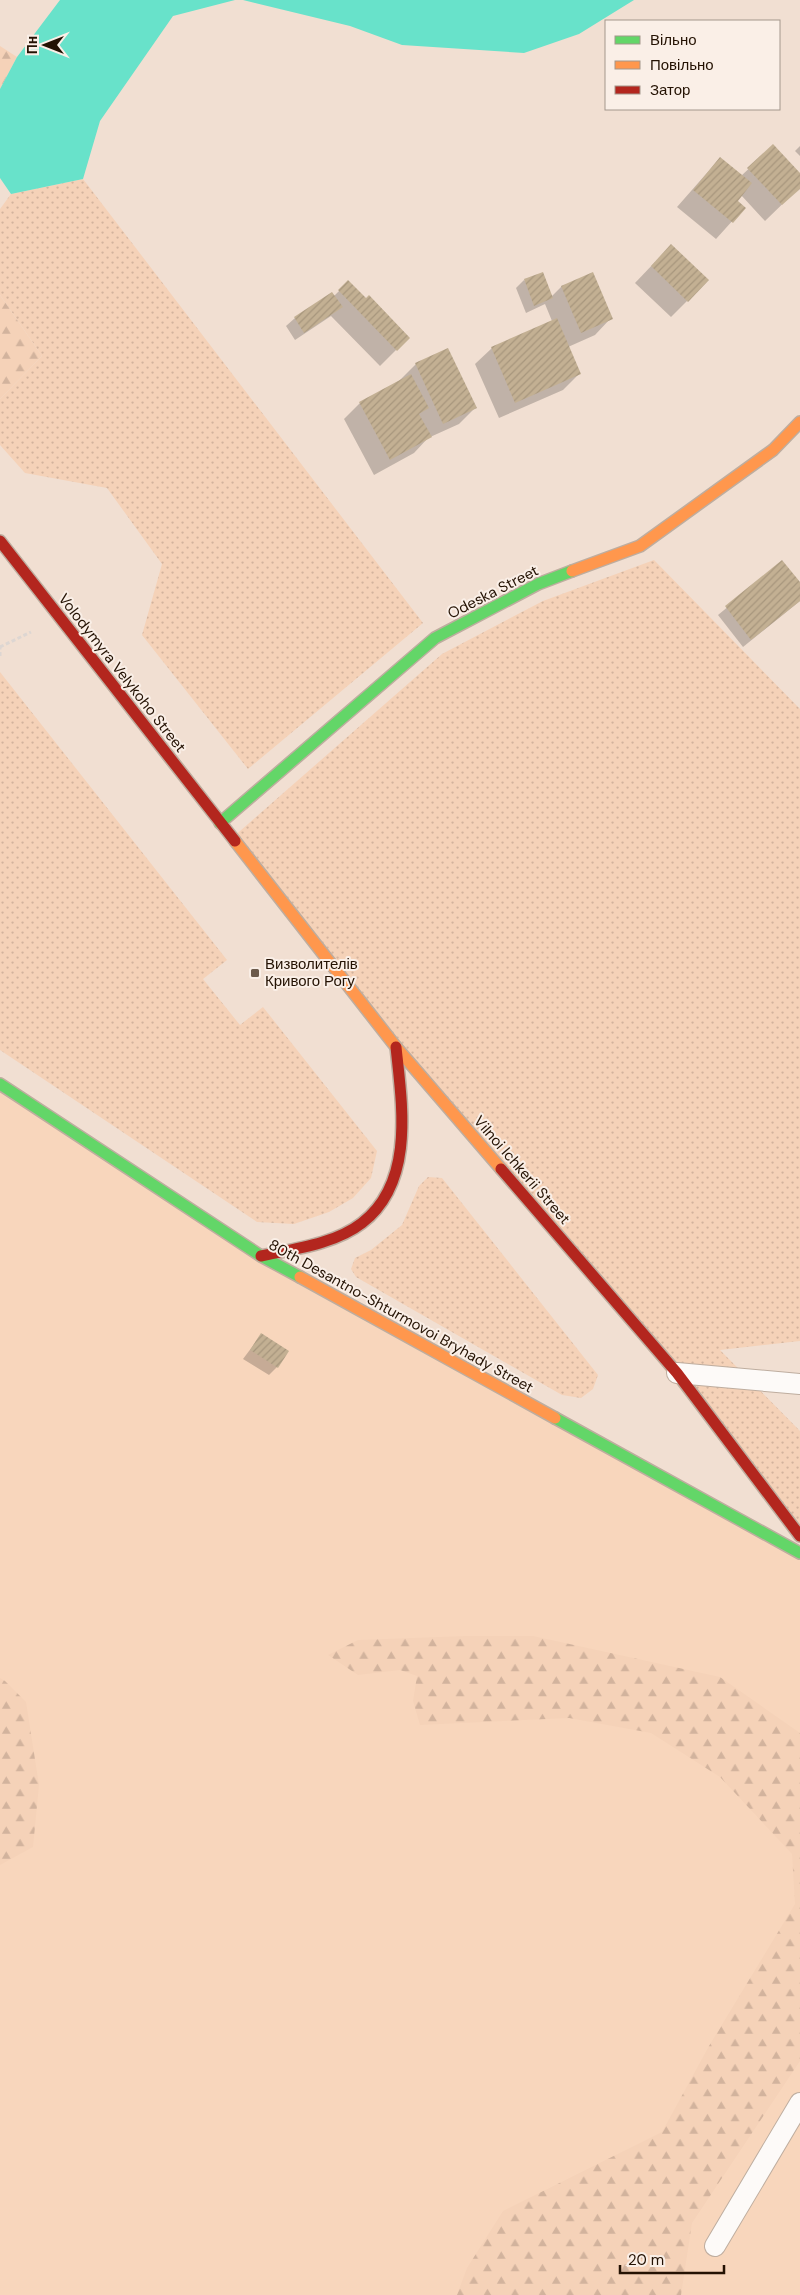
<svg xmlns="http://www.w3.org/2000/svg" width="800" height="2295" viewBox="0 0 800 2295" font-family="'DM Sans',sans-serif">
<style>
.built{fill:#f8d6bc}
.grass{fill:url(#grass-dots)}
.forest{fill:url(#forest-firs)}
.water{fill:#68e2ca}
.shadow{fill:#0003}
.building{fill:url(#building-hatch)}
.lines{fill:none;stroke-linecap:round;stroke-linejoin:round}
.lane-casing{stroke:#bead9f;stroke-width:22}
.fast-casing{stroke:#bead9f;stroke-width:14}
.slow-casing{stroke:#bead9f;stroke-width:14}
.jam-casing{stroke:#bead9f;stroke-width:14}
.path{stroke:#ddd6d2;stroke-width:3;stroke-dasharray:4 2.5;stroke-linecap:butt}
.lane{stroke:#fdfaf8;stroke-width:20}
.fast{stroke:#63d668;stroke-width:11}
.slow{stroke:#ff974d;stroke-width:11}
.jam{stroke:#b3261e;stroke-width:11}
.poi-dot{fill:#6c5a4b;stroke:#faefe7;stroke-width:2}
.labels{text-anchor:middle;stroke-width:4;stroke-linejoin:round;paint-order:stroke}
.street-label{font-size:15px;fill:#241203;stroke:#faefe7}
.poi-label{font-size:15px;fill:#241203;stroke:#faefe7;text-anchor:start}
</style>
<defs>
<pattern id="grass-dots" width="8" height="8" patternUnits="userSpaceOnUse" patternTransform="scale(1.25)"><rect width="8" height="8" fill="#f5d2b8"/><path d="M2 2h.1M6 6h.1" fill="none" stroke="#d2b39d" stroke-width="1.8" stroke-linecap="round"/></pattern>
<pattern id="forest-firs" width="22" height="20" patternUnits="userSpaceOnUse" patternTransform="scale(1.25)"><rect width="22" height="20" fill="#f5d2b8"/><path d="M5 1l3.5 6h-7zM16 11l3.5 6h-7z" fill="#d2b39d"/></pattern>
<pattern id="building-hatch" width="6" height="6" patternUnits="userSpaceOnUse" patternTransform="scale(1.25)"><rect width="6" height="6" fill="#c3b093"/><path d="M-1 1l2-2M0 6l6-6M5 7l2-2" fill="none" stroke="#a7967d"/></pattern>
</defs>
<rect width="100%" height="100%" fill="#f1dfd2"/>
<path class="built" d="M0,1084L261,1256L800,1553V2295H0Z"/>
<g class="grass">
<path d="M83,179L423,623L248,769L142,635L162,564L107,488L25,473L0,445V399L42,356L0,295V209L11,194Z"/>
<path d="M654,560L800,709V1341L720,1350L800,1431V1536L232,838L442,654L543,601Z"/>
<path d="M0,672L227,960L203,979L240,1025L263,1007L377,1151L371,1178L353,1198L329,1212L294,1224L257,1222L0,1050Z"/>
<path d="M428,1177L442,1178L598,1375L593,1389L581,1398L562,1395L356,1277L351,1269L355,1258L371,1250L402,1225L419,1186Z"/>
</g>
<g class="forest">
<path d="M0,46L17,57L0,89Z"/>
<path d="M0,295L42,356L0,399Z"/>
<path d="M466,1636H533L720,1677L800,1733V2061L692,2223L681,2295H457L467,2268L503,2211L662,2132L709,2046L795,1904L792,1854L720,1777L651,1733L569,1718L420,1725L413,1701L417,1676L400,1670L358,1675L328,1655L358,1640Z"/>
<path d="M0,1678L5,1681L26,1702L39,1785L33,1847L0,1865Z"/>
</g>
<g class="water">
<path d="M60,0H235L173,16L100,121L83,179L11,194L0,178V89L17,57Z"/>
<path d="M243,0H634L579,34L524,53L402,45L350,26Z"/>
</g>
<g class="shadow">
<path d="M773,146L800,175V187L765,221L741,195L736,201L744,208L716,239L677,207L720,158L741,176Z"/>
<path d="M800,146V156L795,151Z"/>
<path d="M655,262L708,280L671,317L635,283Z"/>
<path d="M592,274L611,318L595,335L568,347L579,374L563,390L499,418L475,364L492,348L552,321L545,304L526,313L516,288L524,280L551,297L561,287Z"/>
<path d="M348,282L408,338L380,366L331,316L295,340L286,326L295,318L332,294L334,296Z"/>
<path d="M416,364L475,408L459,424L428,438L414,453L374,475L344,419L360,403L399,381Z"/>
<path d="M782,562L800,584V601L743,647L718,615Z"/>
<path d="M261,1335L277,1367L269,1375L243,1359Z"/>
</g>
<g class="building">
<path d="M773,144L800,173V189L782,205L747,168Z"/>
<path d="M720,157L752,183L738,201L746,208L733,223L693,190Z"/>
<path d="M671,244L709,280L688,302L651,266Z"/>
<path d="M543,272L553,298L534,306L524,279Z"/>
<path d="M593,272L613,319L581,333L561,286Z"/>
<path d="M348,280L366,298L369,295L410,338L397,351L338,290Z"/>
<path d="M332,292L343,307L304,333L294,317Z"/>
<path d="M557,318L581,374L515,403L491,347Z"/>
<path d="M448,348L477,408L443,424L415,363Z"/>
<path d="M411,374L429,408L419,414L432,437L390,460L359,402Z"/>
<path d="M782,560L800,582V601L751,640L725,606Z"/>
<path d="M261,1333L289,1351L278,1368L250,1350Z"/>
</g>
<g class="lines">
<g class="lane-casing">
<g id="lane">
<path d="M677,1373L800,1384"/>
<path d="M715,2246L800,2103"/>
</g>
</g>
<g class="fast-casing">
<g id="fast">
<path d="M220,823L435,638L538,584L572,571"/>
<path d="M0,1084L261,1256L300,1277"/>
<path d="M555,1418L800,1553"/>
</g>
</g>
<g class="slow-casing">
<g id="slow">
<path d="M572,571L640,546L773,450L800,422"/>
<path d="M235,841L396,1047L501,1169"/>
<path d="M300,1277L555,1418"/>
</g>
</g>
<g class="jam-casing">
<g id="jam">
<path d="M0,541L235,841"/>
<path d="M501,1169L677,1373L800,1536"/>
<path d="M261,1256C294,1249 335,1244 362,1223C415,1182 402,1105 396,1047"/>
</g>
</g>
<g class="path">
<path d="M0,647L31,632"/>
<path d="M0,656V647"/>
</g>
<use href="#lane" class="lane"/>
<use href="#fast" class="fast"/>
<use href="#slow" class="slow"/>
<use href="#jam" class="jam"/>
</g>
<rect class="poi-dot" x="250" y="968" width="10" height="10" rx="2.5"/>
<g class="labels">
<g class="street-label">
<text transform="translate(493 592) rotate(-27)" y="5">Odeska Street</text>
<text transform="translate(122 673) rotate(52)" y="5">Volodymyra Velykoho Street</text>
<text transform="translate(522 1170) rotate(49)" y="5">Vilnoi Ichkerii Street</text>
<text transform="translate(401 1316) rotate(29)" y="5">80th Desantno-Shturmovoi Bryhady Street</text>
</g>
<g class="poi-label">
<text x="265" y="969">Визволителів<tspan x="265" dy="17">Кривого Рогу</tspan></text>
</g>
</g>
<rect x="605" y="20" width="175" height="90" fill="#faefe7" stroke="#a4978c"/>
<rect x="615" y="36" width="25" height="8" fill="#63d668" stroke="#a4978c"/>
<text x="650" y="45" font-size="15" fill="#241203">Вільно</text>
<rect x="615" y="61" width="25" height="8" fill="#ff974d" stroke="#a4978c"/>
<text x="650" y="70" font-size="15" fill="#241203">Повільно</text>
<rect x="615" y="86" width="25" height="8" fill="#b3261e" stroke="#a4978c"/>
<text x="650" y="95" font-size="15" fill="#241203">Затор</text>
<g transform="translate(45 45) rotate(270)" stroke="#faefe7" stroke-width="4" paint-order="stroke">
<path d="M0-4L9 19L0 12L-9 19Z" fill="#241203"/>
<text y="-8" font-size="14" font-weight="bold" text-anchor="middle" fill="#241203">Пн</text>
</g>
<path d="M620 2265v8h104v-8" fill="none" stroke="#241203" stroke-width="2.5"/>
<text x="628" y="2265" font-size="15" fill="#241203" stroke="#faefe7" stroke-width="4" paint-order="stroke">20 m</text>
</svg>
